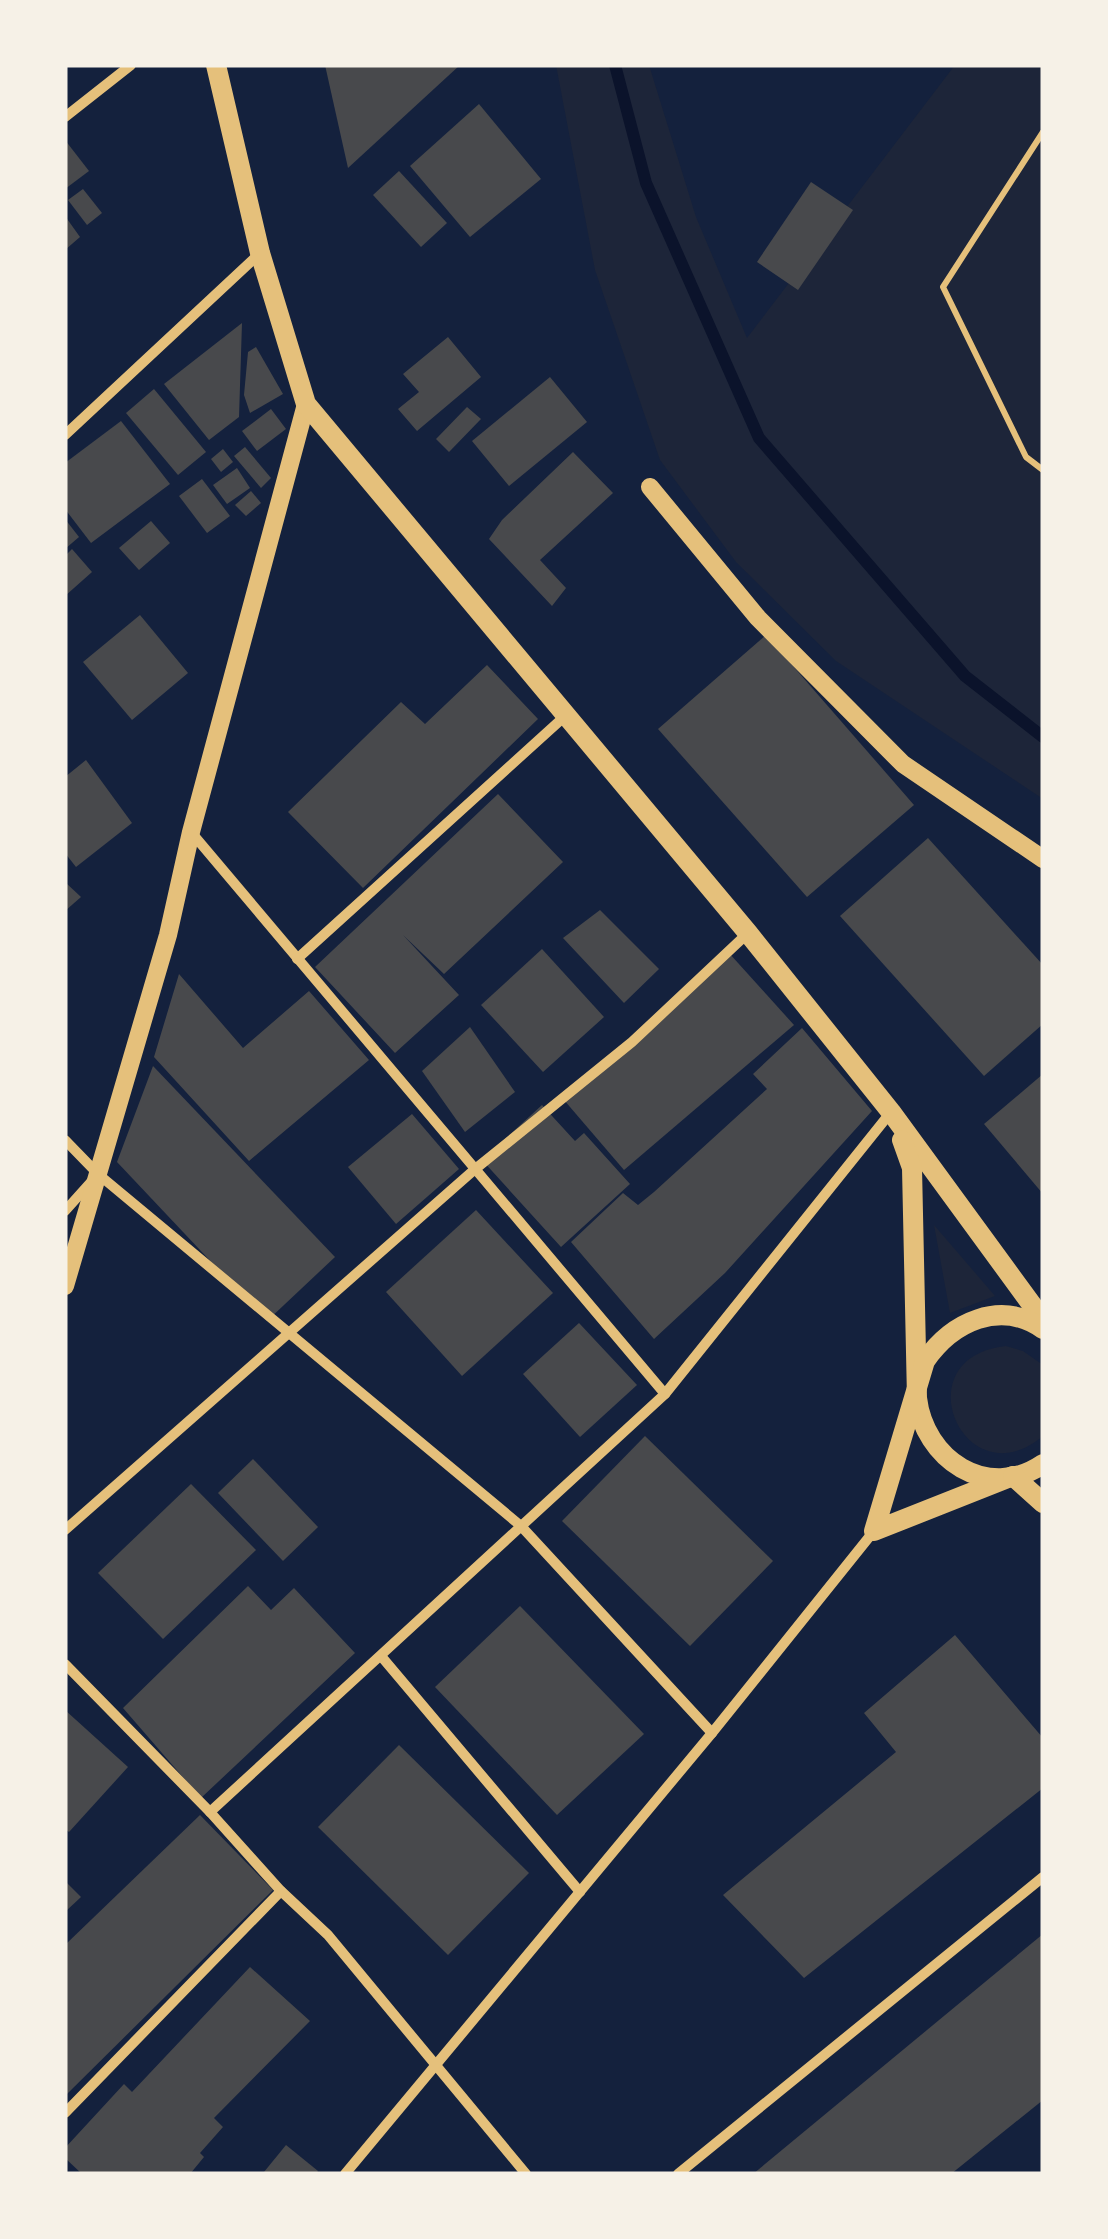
<svg xmlns="http://www.w3.org/2000/svg" width="1108" height="2239" viewBox="0 0 1108 2239" font-family="'Noto Serif',serif">
<style>
.green{fill:#1d2539}
.lines{fill:none;stroke-linecap:round;stroke-linejoin:round}
.stream{stroke:#0b132b;stroke-width:12}
.building{fill:#48494c}
.path{stroke:#e5c07b;stroke-width:6}
.minor{stroke:#e5c07b;stroke-width:10}
.tertiary{stroke:#e5c07b;stroke-width:18}
.secondary{stroke:#e5c07b;stroke-width:20}
</style>
<rect width="100%" height="100%" fill="#14213d"/>
<g class="green">
<path d="M556,65H649L696,217L747,338L955,65H1043V799L836,661L736,562L660,460L595,270Z"/>
<path d="M934,1225L995,1296L950,1313Z"/>
<path d="M1006,1346L1023,1351L1043,1365V1436C964,1502 901,1357 1006,1346Z"/>
</g>
<g class="lines">
<path class="stream" d="M615,65L646,183L759,438L965,676L1043,737"/>
</g>
<g class="building">
<path d="M325,65H460L348,168Z"/>
<path d="M479,104L541,179L470,237L410,166Z"/>
<path d="M65,140L89,171L65,189Z"/>
<path d="M399,171L447,223L421,247L373,195Z"/>
<path d="M811,182L853,210L798,290L757,262Z"/>
<path d="M83,189L102,213L87,225L68,200Z"/>
<path d="M65,216L80,237L65,250Z"/>
<path d="M242,323L239,417L209,440L164,384Z"/>
<path d="M448,337L481,377L417,431L398,409L419,392L403,374Z"/>
<path d="M256,347L283,394L250,413L244,395L248,352Z"/>
<path d="M550,377L587,422L509,486L472,441Z"/>
<path d="M154,389L206,452L178,475L126,413Z"/>
<path d="M467,407L481,419L449,452L436,439Z"/>
<path d="M271,409L286,429L257,451L242,431Z"/>
<path d="M121,421L170,484L91,543L65,509V463Z"/>
<path d="M245,447L271,478L261,488L234,456Z"/>
<path d="M223,449L233,462L221,472L211,459Z"/>
<path d="M573,452L613,493L540,560L566,588L552,606L489,539L502,520Z"/>
<path d="M237,468L250,488L227,504L213,485Z"/>
<path d="M202,479L230,516L207,533L179,496Z"/>
<path d="M251,491L261,503L246,516L235,505Z"/>
<path d="M65,519L79,537L65,549Z"/>
<path d="M151,521L170,543L139,570L119,548Z"/>
<path d="M72,549L92,572L65,596V556Z"/>
<path d="M140,615L188,673L132,720L83,662Z"/>
<path d="M766,635L914,805L807,897L658,729Z"/>
<path d="M487,665L538,719L363,888L288,812L401,702L425,724Z"/>
<path d="M86,760L132,823L76,867L65,853V777Z"/>
<path d="M498,794L563,862L444,974L403,935L459,995L395,1053L315,967Z"/>
<path d="M928,838L1043,965V1024L984,1076L840,916Z"/>
<path d="M65,882L81,897L65,911Z"/>
<path d="M600,910L659,969L624,1003L563,938Z"/>
<path d="M542,949L604,1017L543,1072L481,1005Z"/>
<path d="M729,953L794,1025L624,1170L564,1100Z"/>
<path d="M179,974L243,1048L309,991L369,1060L249,1161L154,1057Z"/>
<path d="M470,1027L515,1092L465,1132L422,1071Z"/>
<path d="M802,1028L872,1111L725,1273L654,1339L571,1242L623,1193L638,1205L654,1192L767,1089L753,1074Z"/>
<path d="M153,1066L335,1257L267,1321L117,1162Z"/>
<path d="M1043,1074V1194L984,1124Z"/>
<path d="M542,1105L575,1141L584,1133L630,1184L561,1247L482,1160Z"/>
<path d="M412,1114L459,1169L396,1224L348,1167Z"/>
<path d="M476,1210L553,1293L462,1376L386,1292Z"/>
<path d="M579,1323L637,1385L580,1437L523,1374Z"/>
<path d="M645,1436L773,1561L690,1646L562,1521Z"/>
<path d="M253,1459L318,1527L283,1561L218,1493Z"/>
<path d="M191,1484L256,1550L163,1639L98,1573Z"/>
<path d="M248,1586L271,1610L294,1588L355,1653L201,1798L123,1708Z"/>
<path d="M520,1606L644,1734L557,1815L435,1687Z"/>
<path d="M955,1635L1043,1738V1788L804,1978L723,1895L896,1752L864,1713Z"/>
<path d="M65,1710L128,1767L69,1832L65,1829Z"/>
<path d="M399,1745L529,1873L448,1955L318,1827Z"/>
<path d="M200,1815L273,1890L65,2096V1945Z"/>
<path d="M65,1881L81,1897L65,1912Z"/>
<path d="M1043,1934V2100L951,2174H753Z"/>
<path d="M250,1967L310,2021L214,2118L223,2127L200,2153L204,2157L190,2174H82L65,2158V2148L124,2084L132,2092Z"/>
<path d="M286,2145L318,2171L316,2174L264,2172Z"/>
</g>
<g class="lines">
<path class="path" d="M1043,132L943,287L1026,457L1043,470"/>
<g class="minor">
<path d="M65,117L131,65"/>
<path d="M65,435L259,254"/>
<path d="M191,832L665,1394"/>
<path d="M297,959L564,717"/>
<path d="M65,1140L98,1174L521,1526L712,1733"/>
<path d="M65,1211L91,1182"/>
<path d="M65,1530L474,1170L632,1042L748,933"/>
<path d="M381,1656L580,1892"/>
<path d="M65,1664L210,1812L281,1891L328,1935L526,2174"/>
<path d="M210,1812L665,1394L891,1112"/>
<path d="M65,2113L281,1891"/>
<path d="M345,2174L712,1733L874,1531"/>
<path d="M678,2174L1043,1877"/>
</g>
<g class="tertiary">
<path d="M650,487L758,618L903,764L1043,859"/>
<path d="M65,1286L168,935L191,832L306,404"/>
</g>
<g class="secondary">
<path d="M216,65L260,253L306,404L748,933L891,1112L1043,1320"/>
<path d="M902,1140L912,1168L917,1398C924,1459 987,1502 1043,1464"/>
<path d="M1013,1476L874,1531L925,1361C952,1322 1000,1299 1043,1329"/>
<path d="M1013,1476L1043,1503"/>
</g>
</g>
<rect width="1108" height="2239" fill="none" stroke="#f6f1e7" stroke-width="135"/>
</svg>
